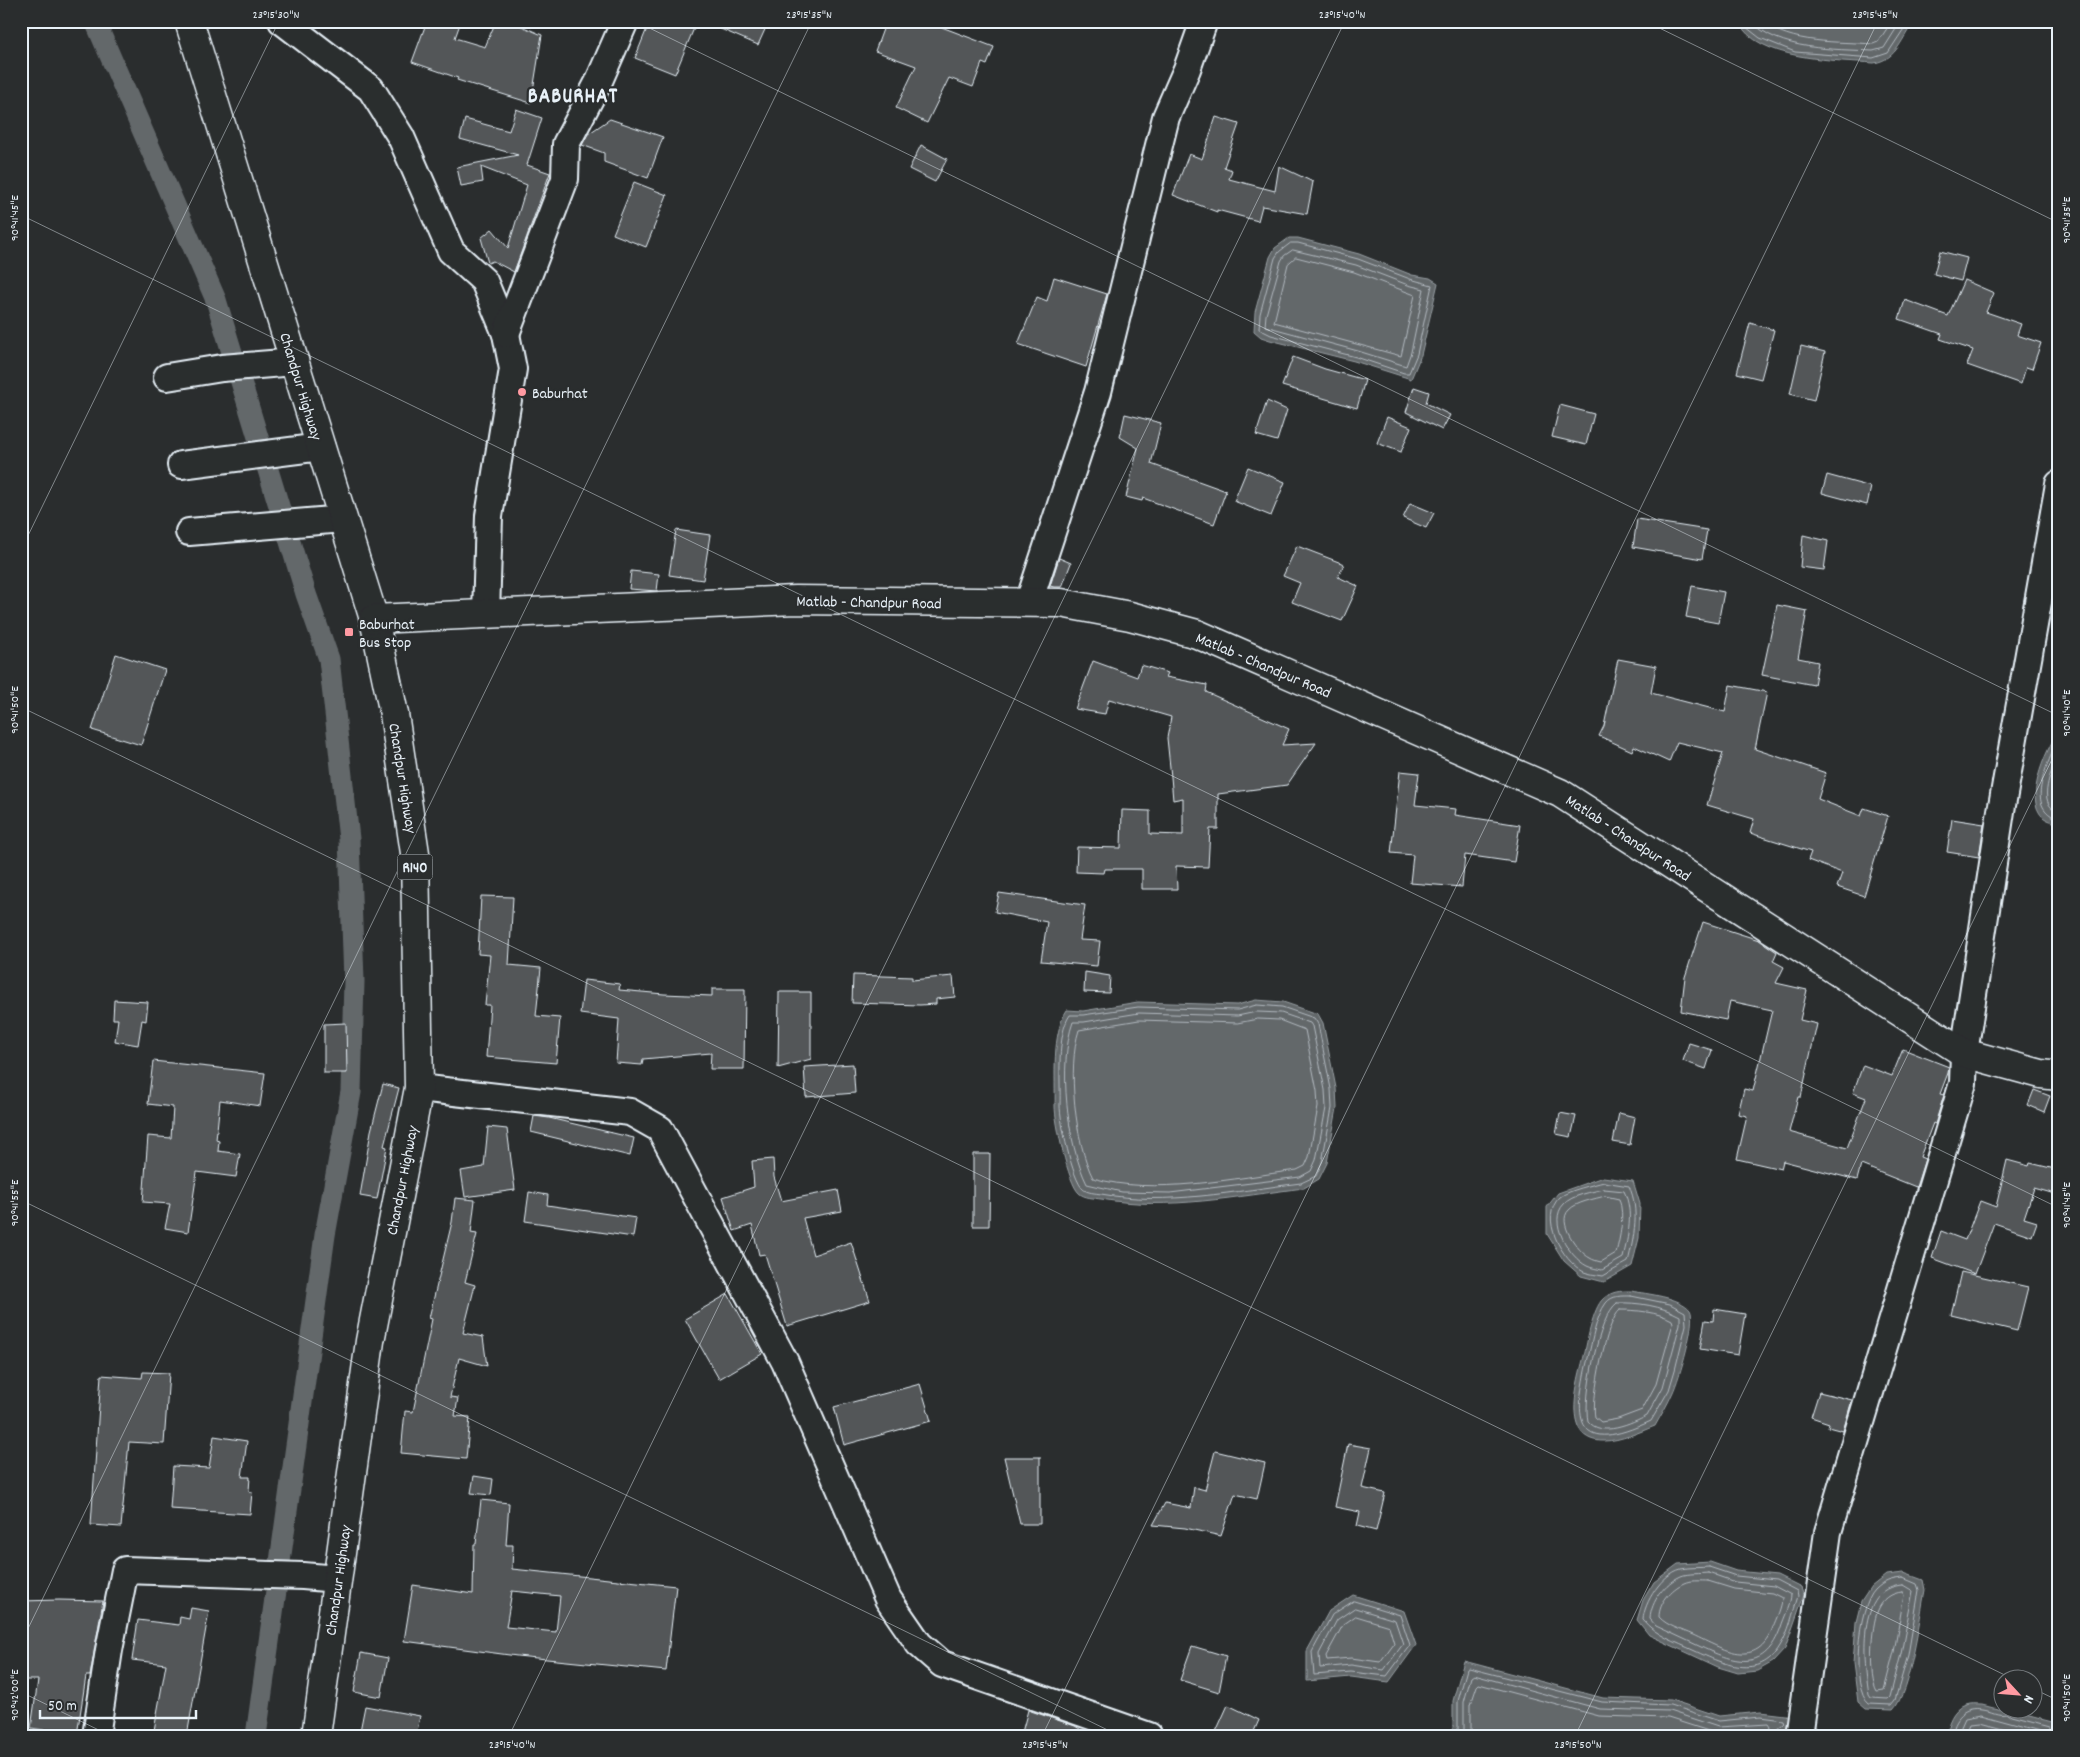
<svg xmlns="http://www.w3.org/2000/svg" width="2080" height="1757" viewBox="0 0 2080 1757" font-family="Dekko,sans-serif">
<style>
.water{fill:#63686b;stroke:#989fa3}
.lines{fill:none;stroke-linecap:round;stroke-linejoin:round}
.shore{stroke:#b3bac0;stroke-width:1}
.canal{stroke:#63686b;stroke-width:21}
.building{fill:#535759;stroke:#e8f1f8;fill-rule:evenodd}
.minor-casing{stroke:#e8f1f8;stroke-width:30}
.major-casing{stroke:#e8f1f8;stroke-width:31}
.minor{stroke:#2a2d2e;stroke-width:26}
.major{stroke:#2a2d2e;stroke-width:28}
.ticks{fill:none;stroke:#e8f1f8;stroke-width:1;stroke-opacity:0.45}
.poi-dot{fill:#ff9aa2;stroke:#2a2d2e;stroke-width:2}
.labels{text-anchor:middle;stroke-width:4.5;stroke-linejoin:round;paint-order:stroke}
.shield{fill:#2a2d2e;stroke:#afb6bb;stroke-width:1}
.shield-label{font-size:15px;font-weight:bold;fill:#e8f1f8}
.street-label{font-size:16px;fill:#e8f1f8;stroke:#2a2d2e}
.poi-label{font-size:16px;fill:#e8f1f8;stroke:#2a2d2e;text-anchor:start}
.district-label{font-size:21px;font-weight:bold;letter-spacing:1px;fill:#e8f1f8;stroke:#2a2d2e}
.neatline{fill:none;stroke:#e8f1f8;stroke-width:2}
.ticks-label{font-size:12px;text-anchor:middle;fill:#e8f1f8}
</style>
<rect width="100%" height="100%" fill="#2a2d2e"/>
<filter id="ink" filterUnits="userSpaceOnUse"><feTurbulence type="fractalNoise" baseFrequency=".02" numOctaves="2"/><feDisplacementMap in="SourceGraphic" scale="10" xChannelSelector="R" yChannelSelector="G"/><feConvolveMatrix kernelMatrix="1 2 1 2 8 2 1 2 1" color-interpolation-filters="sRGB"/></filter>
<g filter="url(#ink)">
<g class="water">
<path d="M1738,21H1915C1901,38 1898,59 1874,63C1836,60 1757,61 1738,21Z"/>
<path d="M1289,238H1298L1359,254L1412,275L1430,278L1438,283L1421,355L1411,379L1354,361L1270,340L1261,337L1254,331L1255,312L1270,257L1275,248Z"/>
<path d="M2059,731V824C2051,821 2043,820 2039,812C2027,793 2047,747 2059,731Z"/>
<path d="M1256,1000L1283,1002L1318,1014L1323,1023L1336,1088L1337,1108L1327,1163L1319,1179L1304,1188C1237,1196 1168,1211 1101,1199C1094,1198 1084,1198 1079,1193C1068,1183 1055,1122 1055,1106C1056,1078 1051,1034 1067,1010L1083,1011L1138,1002L1237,1005Z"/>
<path d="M1603,1177L1633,1181L1640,1204L1639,1238L1632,1266L1604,1282L1581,1276L1564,1261L1547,1234V1207L1558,1193Z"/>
<path d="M1631,1291C1647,1294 1680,1297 1690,1310C1697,1320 1679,1379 1673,1392C1668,1404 1661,1415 1655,1426C1639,1432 1621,1441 1604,1441C1559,1442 1578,1380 1584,1356C1587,1342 1593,1308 1603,1299C1612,1291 1620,1291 1631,1291Z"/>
<path d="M1710,1562L1736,1571L1777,1575L1801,1587L1804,1595L1785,1649L1773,1662L1757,1671L1738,1673L1718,1667L1649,1635L1637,1620L1643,1600L1654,1582L1678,1564Z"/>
<path d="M1904,1573L1923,1580L1925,1590C1920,1616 1910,1693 1893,1710L1866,1709L1858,1702L1853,1663L1856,1622L1861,1602L1871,1587L1886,1575Z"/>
<path d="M1353,1595L1404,1611L1416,1645L1389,1682L1351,1677L1307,1681V1651L1329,1611Z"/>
<path d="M1464,1661L1603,1698L1671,1700L1719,1716L1760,1712L1802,1717L1777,1736H1446L1453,1729V1701Z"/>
<path d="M1982,1704L2055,1723L2056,1736H1946C1947,1725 1953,1708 1965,1705C1970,1703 1977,1704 1982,1704Z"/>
</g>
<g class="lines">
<g class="shore">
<path d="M1744,21L1746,27L1760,38L1795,52L1873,58L1888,53L1909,21"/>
<path d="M1751,21C1778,51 1835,49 1873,51L1884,48L1901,21"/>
<path d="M1762,21C1791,45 1838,41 1873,44L1878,42L1892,21"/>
<path d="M1291,243H1298L1358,259L1410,279L1432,285L1417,354L1409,373H1404L1356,357L1271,335L1259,329L1260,314L1275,258L1279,252Z"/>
<path d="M1293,250L1356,265L1408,285L1424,289L1411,352L1406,366L1358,351L1265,326L1266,315L1281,261L1284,256Z"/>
<path d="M1296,257L1354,272L1415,295L1401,356L1274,322L1288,264Z"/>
<path d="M2059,739L2055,745C2047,768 2024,808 2059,819"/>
<path d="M2059,752C2053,769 2034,804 2059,812"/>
<path d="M1257,1005L1282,1007L1314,1018L1318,1024L1331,1089L1332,1108L1322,1162L1316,1176L1301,1183C1235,1191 1167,1206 1101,1194C1096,1193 1087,1193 1083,1189C1072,1179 1060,1121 1060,1105C1061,1082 1056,1035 1070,1015H1083L1138,1007L1237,1010Z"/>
<path d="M1257,1012L1281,1013L1310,1023L1312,1026L1325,1090L1326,1108L1316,1160L1311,1171L1300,1177L1170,1193L1122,1192L1087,1184C1067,1144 1058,1064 1073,1022H1084L1139,1013L1237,1016Z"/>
<path d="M1258,1019L1279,1020L1305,1030L1317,1091L1318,1107L1309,1157L1305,1166L1297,1170C1235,1178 1153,1196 1093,1178C1075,1143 1067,1067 1079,1030L1139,1020L1237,1023Z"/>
<path d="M1604,1182L1629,1186C1640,1210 1634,1237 1628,1262L1603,1276C1597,1275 1589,1274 1584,1272C1562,1261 1538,1217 1560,1197C1569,1190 1593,1185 1604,1182Z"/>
<path d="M1604,1189L1624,1191C1634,1212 1628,1237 1623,1258L1602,1270C1597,1269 1591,1268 1587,1266C1569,1257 1547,1221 1564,1204C1572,1195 1592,1192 1604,1189Z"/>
<path d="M1605,1196L1619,1199C1625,1216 1620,1237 1616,1253L1601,1262C1597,1261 1593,1260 1590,1258C1578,1252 1556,1222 1569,1210C1576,1202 1595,1199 1605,1196Z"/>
<path d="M1631,1296L1670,1304L1685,1312L1686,1325L1675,1370L1669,1390L1651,1421C1576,1456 1572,1423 1588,1358C1592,1342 1596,1316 1606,1303C1612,1295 1622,1296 1631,1296Z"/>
<path d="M1617,1303C1637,1302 1662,1306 1680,1316V1324L1663,1387L1647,1416C1632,1424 1601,1438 1588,1421C1583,1399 1598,1316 1617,1303Z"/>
<path d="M1620,1310C1636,1310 1658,1312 1672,1320L1673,1323L1656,1384L1642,1410L1618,1419L1601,1422L1595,1417C1591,1400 1606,1320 1620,1310Z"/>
<path d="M1709,1567L1736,1576L1776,1580L1797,1591L1798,1596C1793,1612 1789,1632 1780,1646C1759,1681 1723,1664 1695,1651C1676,1642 1656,1636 1643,1620C1644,1602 1662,1574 1681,1569C1690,1567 1700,1568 1709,1567Z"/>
<path d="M1709,1573L1735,1582L1774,1586L1791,1595C1791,1605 1784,1617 1781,1627C1765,1672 1737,1664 1701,1647C1686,1640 1671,1633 1656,1626L1650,1619C1651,1601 1665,1583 1681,1576C1688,1573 1701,1574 1709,1573Z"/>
<path d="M1903,1578L1917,1584L1919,1590L1908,1655L1895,1700L1891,1705L1869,1704C1850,1689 1858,1607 1875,1590C1884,1581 1891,1579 1903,1578Z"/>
<path d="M1708,1581L1734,1589L1772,1593L1782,1598C1782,1607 1776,1619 1773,1627C1757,1671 1723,1649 1693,1635C1682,1630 1667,1626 1659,1617C1659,1603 1671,1589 1684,1583C1690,1580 1701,1581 1708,1581Z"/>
<path d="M1903,1585L1913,1591L1901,1654L1890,1697L1888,1699L1871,1698L1869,1695C1864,1663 1855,1587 1903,1585Z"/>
<path d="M1902,1592L1904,1595L1894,1652L1884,1690L1877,1691C1868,1676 1871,1626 1878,1610C1883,1599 1891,1593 1902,1592Z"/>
<path d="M1354,1601L1400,1615L1410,1645L1387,1676L1351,1672L1314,1675L1312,1652L1332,1615Z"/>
<path d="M1355,1608L1395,1620L1403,1644L1384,1670L1351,1665L1320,1668L1319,1654L1337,1620Z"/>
<path d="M1356,1616L1389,1626L1394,1643L1380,1662L1351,1658L1327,1660L1326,1656L1343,1625Z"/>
<path d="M1453,1736L1458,1730V1701L1467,1669L1469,1668L1602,1702L1670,1705L1719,1721L1760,1717L1783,1720L1784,1723L1775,1731L1774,1736"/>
<path d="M1462,1736L1464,1729V1702L1471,1677L1474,1675L1600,1709L1669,1711L1718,1727L1768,1724L1770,1727L1767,1736"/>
<path d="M1471,1736V1704L1477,1686L1479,1684L1599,1716L1668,1718L1718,1734L1757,1731L1760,1736"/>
<path d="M1951,1736C1953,1717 1964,1706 1983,1709C1991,1710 1998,1715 2006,1713L2011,1717L2049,1727L2051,1736"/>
<path d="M1957,1736L1965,1718L1981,1715L2043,1732L2045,1736"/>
<path d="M1965,1736L1970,1724L1980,1723L2029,1736"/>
</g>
<path class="canal" d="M95,21L216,300L306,594L329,659L349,839L354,981L351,1092L325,1235L256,1736"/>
</g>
<g class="building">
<path d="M427,21H461L455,38L485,47L496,21H510L542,35L531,103L457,80L458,78L412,62Z"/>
<path d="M650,21H697L675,74L635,58Z"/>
<path d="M702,21H758L767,25L758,45Z"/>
<path d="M886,21H926L994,47L987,65L982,63L973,87L949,78L927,123L896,108L916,66L875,51Z"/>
<path d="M516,109L542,118L527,165L550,173L514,272L493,261L488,263L481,238L492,229L508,248L527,185L481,167L483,182L461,186L457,167L518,155L460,139L465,119L509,131Z"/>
<path d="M1216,117L1239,124L1224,167L1232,170L1229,179L1275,191L1279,166L1313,182L1307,214L1262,206L1258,221L1217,210V212L1173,195L1189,154L1202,159Z"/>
<path d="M610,119L663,137L648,178L604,162V153L582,145L588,134Z"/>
<path d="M921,145L947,159L935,182L909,169Z"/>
<path d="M634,182L667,195L646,247L613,234Z"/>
<path d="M1940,251L1967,258L1961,281L1934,274Z"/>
<path d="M1054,277L1107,294L1086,367L1018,344L1037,297L1047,301Z"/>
<path d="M1964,280L1994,293L1986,312L2021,324L2017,335L2041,343L2032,369L2026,367L2021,384L1967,365L1973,350L1940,339L1942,334L1899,319L1905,300L1948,316Z"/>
<path d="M1750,323L1774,330L1761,379L1737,373Z"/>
<path d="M1801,346L1825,352L1814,400L1790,394Z"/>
<path d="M1293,357L1325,369L1365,380L1357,408L1282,386Z"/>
<path d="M1414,387L1429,392L1426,403L1450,415L1442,430L1406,412Z"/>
<path d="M1267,401L1287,410L1277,441L1256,435Z"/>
<path d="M1560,405L1594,414L1586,445L1552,437Z"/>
<path d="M1125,414L1161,423L1151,464L1226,491L1214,524L1143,498L1142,501L1126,497L1138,448L1120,437Z"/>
<path d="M1387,417L1411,427L1401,452L1377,443Z"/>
<path d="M1248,467L1285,482L1271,516L1234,501Z"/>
<path d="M1827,475L1871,487L1867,505L1822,493Z"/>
<path d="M1410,503L1434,513L1426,528L1403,518Z"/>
<path d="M1637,519L1707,530L1702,559L1633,547Z"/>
<path d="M676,530L710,535L703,580L669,575Z"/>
<path d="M1803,535L1828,541L1824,570L1800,567Z"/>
<path d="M1297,546L1344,564L1338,577L1358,586L1342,621L1292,602L1300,583L1283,576Z"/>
<path d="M1059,558L1071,563L1062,587H1054L1050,586Z"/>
<path d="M631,571L659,574L657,591L629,589Z"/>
<path d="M1692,586L1724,592L1718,623L1686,617Z"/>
<path d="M1777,605L1807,611L1798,658L1818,662L1814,685L1762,675Z"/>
<path d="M116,654L165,670L141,745L92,730Z"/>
<path d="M1618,659L1656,666L1651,693L1725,712L1730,685L1767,692L1755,749L1826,773L1818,799L1861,816L1864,808L1888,816L1864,896L1837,887L1842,873L1808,860L1811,852L1750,833L1754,819L1707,805L1723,753L1677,742L1669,762L1634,746L1632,751L1599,736L1604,726Z"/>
<path d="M1093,661L1137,677L1141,665L1168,673L1166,677L1207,685L1206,692L1289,729L1282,745L1316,743L1287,785L1218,794V829H1210L1208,867L1176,866L1177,889H1142V869H1104L1103,873L1076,872L1077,847L1121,848L1122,810L1150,811V834L1183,835V798L1173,800L1171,777L1167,738L1171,717L1109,699L1105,714L1075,709Z"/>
<path d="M1400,771L1419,773L1415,805L1456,809L1455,815L1520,825L1514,862L1465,855L1462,887L1410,883L1413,855L1391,853Z"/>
<path d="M1952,819L1984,824L1979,857L1947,852Z"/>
<path d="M999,893L1085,905L1080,940L1100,941L1097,966L1041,961L1047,922L995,912Z"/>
<path d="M481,896L513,897L509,965L541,968L536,1016L560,1018L556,1063L486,1057L490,1005H485L490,955L478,954Z"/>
<path d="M1703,922L1759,940L1777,952L1773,961L1784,967L1776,983L1807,990L1800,1020L1817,1024L1801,1097H1798L1789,1132L1847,1148L1866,1098L1853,1093L1863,1065L1892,1076L1903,1049L1949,1067L1948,1073L1940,1094L1944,1095L1935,1124L1933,1123L1920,1157L1925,1159L1916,1187L1861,1165L1857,1180L1783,1161L1781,1169L1737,1159L1747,1116L1738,1114L1744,1089L1753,1091L1772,1010L1730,1001L1726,1020L1681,1011L1685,977Z"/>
<path d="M1085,972L1110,976L1109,993L1084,992Z"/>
<path d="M853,975L912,977V980L953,976L955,997L936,999V1004L920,1005L852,1003Z"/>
<path d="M584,980L620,984L619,990L664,994L712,996V989H745L744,1069H710L711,1053L643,1059L642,1065L616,1063L619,1019L580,1014Z"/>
<path d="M779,992H811V1059L778,1068Z"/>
<path d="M114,1000L148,1002L146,1021L142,1020L138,1045L115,1041L118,1019H113Z"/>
<path d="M346,1023L347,1073H324V1024Z"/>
<path d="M1689,1043L1712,1050L1706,1069L1683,1061Z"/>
<path d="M153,1061L265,1073L260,1106L220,1100L216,1140L219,1141L218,1151L240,1154L236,1177L197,1172L188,1232L165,1228L170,1204L143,1202L148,1136L171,1138L173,1107L148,1104Z"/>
<path d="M853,1064L855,1093L806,1097L804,1067Z"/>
<path d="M383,1084L399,1088L384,1146L387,1147L377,1199L360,1196L371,1131Z"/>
<path d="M2034,1090L2050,1096L2044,1112L2028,1105Z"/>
<path d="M1560,1113L1576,1116L1571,1137L1556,1134Z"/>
<path d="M1619,1113L1635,1117L1630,1145L1613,1142Z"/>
<path d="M534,1116L549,1118L634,1138L630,1156L531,1132Z"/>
<path d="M488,1127L507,1129L515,1190L465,1197L461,1171L484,1167Z"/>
<path d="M973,1154H990L989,1226H973Z"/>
<path d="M773,1159L774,1177L781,1201L838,1190L842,1211L803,1218L813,1255L851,1242L870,1301L787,1326L765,1254L759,1255L752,1225L734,1231L723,1197L754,1187L752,1161Z"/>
<path d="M2007,1160L2029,1166L2030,1163L2059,1170V1180L2055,1194L2034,1188L2024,1218L2037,1222L2032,1236L1994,1223L1975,1274L1932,1258L1941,1231L1965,1240L1980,1201L1996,1207Z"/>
<path d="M529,1192L548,1195L547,1205L636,1218L633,1237L525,1221Z"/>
<path d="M455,1198L475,1200L471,1233L477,1234L465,1282L475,1285L463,1333L483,1337L487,1366L459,1358L450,1397L458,1398L455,1416L470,1417L466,1459L401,1453L405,1411L413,1412L432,1319L429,1318L452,1222Z"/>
<path d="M1961,1272L2028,1287L2017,1331L1951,1315Z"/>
<path d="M728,1294L762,1354L719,1379L685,1319Z"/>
<path d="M1714,1309L1745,1314L1738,1355L1700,1349L1705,1320L1713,1321Z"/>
<path d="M143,1372L169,1373L164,1444L129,1442L121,1527L91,1525L101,1375L142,1378Z"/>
<path d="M920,1384L931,1421L844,1445L834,1407Z"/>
<path d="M1819,1392L1852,1400L1843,1431L1828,1427L1829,1423L1811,1417Z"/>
<path d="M214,1436L247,1441L242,1477H250L249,1491L252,1492L250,1514L170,1509L173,1466L209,1468Z"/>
<path d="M1348,1444L1371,1448L1362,1488L1385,1493L1376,1531L1357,1526L1360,1512L1335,1507Z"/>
<path d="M1215,1451L1265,1463L1257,1499L1235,1494L1221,1536L1185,1528L1153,1525L1165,1503L1191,1508L1194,1487L1205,1490Z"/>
<path d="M1004,1457H1040V1524H1020Z"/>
<path d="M474,1476L493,1479L491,1495L471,1493Z"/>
<path d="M481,1500L509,1503L506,1545H513L512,1569L676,1586L666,1671L517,1656L404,1641L413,1585L473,1594L474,1544H476ZM512,1591L560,1596L556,1632L506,1627Z"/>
<path d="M59,1600L103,1601L90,1676H86L77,1735L31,1728L38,1680H21V1601Z"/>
<path d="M191,1608L209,1611L187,1736H153L166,1664L132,1660L138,1620L179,1625L180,1617L189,1619Z"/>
<path d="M1192,1646L1226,1656L1219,1692L1180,1680Z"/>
<path d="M361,1653L388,1658L381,1697L354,1692Z"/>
<path d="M1228,1705L1259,1720L1252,1736H1214Z"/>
<path d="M365,1706L420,1716L416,1736H359Z"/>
<path d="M1028,1710L1075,1726L1091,1736H1021Z"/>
</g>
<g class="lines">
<g class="minor-casing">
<g id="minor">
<path d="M282,21L371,89L401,137L451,251L484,281L506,334L513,369L489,516L486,614"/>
<path d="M506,334L565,179L566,144L598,83L625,21"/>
<path d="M167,377L222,368L295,362"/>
<path d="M181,465L321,447"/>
<path d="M189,532L343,519"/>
<path d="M1029,602L1098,392L1166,117L1187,69L1204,21"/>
<path d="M419,1088L630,1112L660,1129L785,1362L888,1599L919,1644L942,1664L1149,1736"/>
<path d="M96,1736L109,1650L125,1570L303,1576L337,1579"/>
<path d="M1799,1736L1828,1532L1963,1083L1964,1053L2001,811L2059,484"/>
</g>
</g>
<g class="major-casing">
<g id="major">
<path d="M189,21L374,619L394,714L415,853L419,1088L370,1341L316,1736"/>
<path d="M374,619L795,600L1061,603L1130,616L1197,634L1560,793L1964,1053L2041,1074L2059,1076"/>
</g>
</g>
<use href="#minor" class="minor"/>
<use href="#major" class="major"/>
</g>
</g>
<path class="ticks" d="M635,21L2059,716M1645,21L2059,223M21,215L2059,1208M21,550L279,21M21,707L2015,1680M21,1200L1120,1736M21,1643L812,21M2032,1688L2059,1701M21,1692L111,1736M509,1736L1345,21M1042,1736L1878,21M1575,1736L2059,745"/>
<g class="poi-dot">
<circle cx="522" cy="392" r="5"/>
<rect x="344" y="627" width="10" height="10" rx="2.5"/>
</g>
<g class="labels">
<rect class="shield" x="397.5" y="854.5" width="35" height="25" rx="4"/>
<g class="shield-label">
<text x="415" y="872">R140</text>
</g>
<g class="street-label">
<text transform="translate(302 386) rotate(73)" y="6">Chandpur Highway</text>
<text transform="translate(869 601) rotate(1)" y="6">Matlab - Chandpur Road</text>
<text transform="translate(1264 664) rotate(23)" y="6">Matlab - Chandpur Road</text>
<text transform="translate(404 778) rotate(81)" y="6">Chandpur Highway</text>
<text transform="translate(1629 837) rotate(33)" y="6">Matlab - Chandpur Road</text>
<text transform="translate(401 1180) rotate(-79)" y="6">Chandpur Highway</text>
<text transform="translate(337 1580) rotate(-82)" y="6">Chandpur Highway</text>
</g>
<g class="poi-label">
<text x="532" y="398">Baburhat</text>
<text x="359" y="629">Baburhat<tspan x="359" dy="18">Bus Stop</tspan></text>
</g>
<g class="district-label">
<text x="573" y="102">BABURHAT</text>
</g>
</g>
<rect width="2080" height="1757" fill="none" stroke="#2a2d2e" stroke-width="55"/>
<g transform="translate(2018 1694) rotate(116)"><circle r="24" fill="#2a2d2e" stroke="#767b7f"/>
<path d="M0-4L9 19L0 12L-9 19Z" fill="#ff9aa2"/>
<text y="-8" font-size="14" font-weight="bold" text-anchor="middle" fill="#e8f1f8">N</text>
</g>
<path d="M40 1710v8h156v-8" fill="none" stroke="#e8f1f8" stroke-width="2.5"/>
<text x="48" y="1710" font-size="15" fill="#e8f1f8" stroke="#2a2d2e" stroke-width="4" paint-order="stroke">50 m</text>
<rect x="28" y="28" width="2024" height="1702" class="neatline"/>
<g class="ticks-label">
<text x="276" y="18">23°15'30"N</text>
<text x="809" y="18">23°15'35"N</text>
<text x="1342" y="18">23°15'40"N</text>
<text x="1875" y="18">23°15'45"N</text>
<text transform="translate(14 218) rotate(-90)" y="4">90°41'45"E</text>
<text transform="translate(2066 220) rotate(-90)" y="4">90°41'35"E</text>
<text transform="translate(14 710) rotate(-90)" y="4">90°41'50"E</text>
<text transform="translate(2066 713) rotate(-90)" y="4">90°41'40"E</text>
<text transform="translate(14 1203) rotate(-90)" y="4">90°41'55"E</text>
<text transform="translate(2066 1205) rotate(-90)" y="4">90°41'45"E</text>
<text transform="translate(14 1695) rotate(-90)" y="4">90°42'00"E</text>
<text transform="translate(2066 1698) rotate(-90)" y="4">90°41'50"E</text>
<text x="512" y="1748">23°15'40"N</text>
<text x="1045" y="1748">23°15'45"N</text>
<text x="1578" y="1748">23°15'50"N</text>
</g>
</svg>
